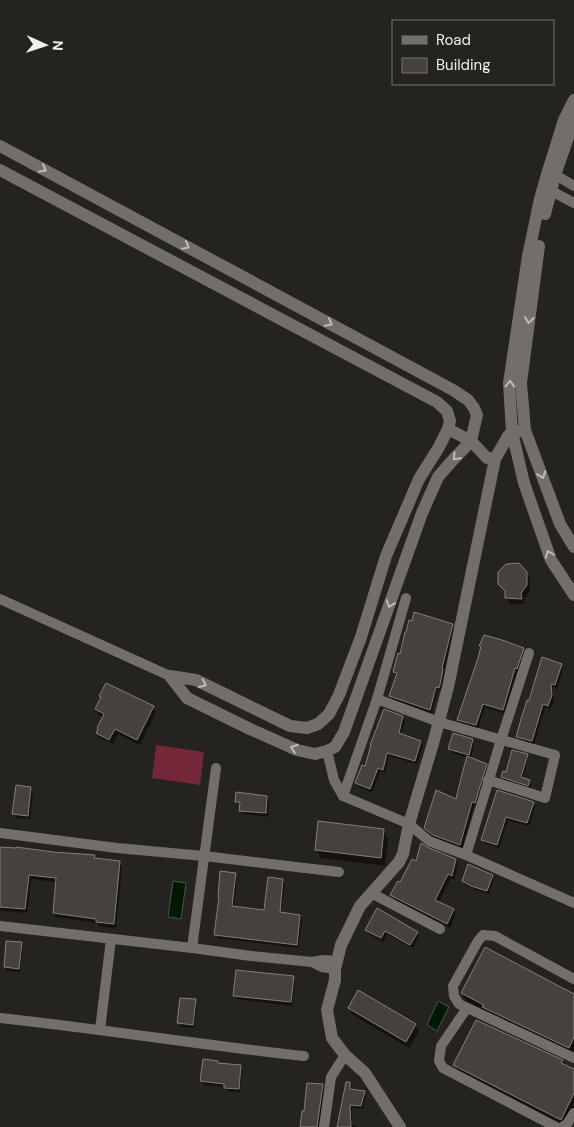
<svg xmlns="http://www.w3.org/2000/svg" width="574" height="1127" viewBox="0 0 574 1127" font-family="'DM Sans',sans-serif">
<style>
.green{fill:#742738}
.water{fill:#001800;stroke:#485846}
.shadow{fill:#0007}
.building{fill:#45413f;stroke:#837e7c}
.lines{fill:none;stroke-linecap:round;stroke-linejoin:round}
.minor{stroke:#726f6b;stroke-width:10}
.tertiary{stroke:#726f6b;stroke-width:12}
.oneway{stroke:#bdbbb8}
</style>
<rect width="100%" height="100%" fill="#252320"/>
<path class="green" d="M156,745L204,752L200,785L152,778Z"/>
<g class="water">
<path d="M173,881L186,883L181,919L168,917Z"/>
<path d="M438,1001L449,1007L437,1031L427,1025Z"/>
</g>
<g class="shadow">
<path d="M526,572L530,579V591L524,599V604H510L506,597V593L500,584Z"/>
<path d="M452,625L454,629L444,672L445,674L441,691L438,690L432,713L393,700L390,696L397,676L394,672Z"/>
<path d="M480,646L523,649L526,653L519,672L517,671L505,714L485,707L478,729L461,724L458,720L482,648Z"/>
<path d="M561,665L563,669L557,689L552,687L554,700L550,709L545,707L534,745L520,740L517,737Z"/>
<path d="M153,707L156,713L140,745L118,734L113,744L100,738L97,733L104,717L99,715L96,709Z"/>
<path d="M402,717L405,721L401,735L421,742L423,746L417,764L389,756L385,773L380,771L372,793L359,787L356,783L365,767Z"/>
<path d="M472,740L474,744L471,759L486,765L488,768L477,806H474L462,849L436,839L428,832L425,827L457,801L468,758L452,753L449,749Z"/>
<path d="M527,755L528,758L523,779L529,781L531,784L530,788L504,780L503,777Z"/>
<path d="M30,788L33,792L30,819L16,818L14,814Z"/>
<path d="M498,792L533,803L535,807L529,826L508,820L499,848L484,843L482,840Z"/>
<path d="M266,797L269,801L268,817L243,814L241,810V805H239L237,801Z"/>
<path d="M383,830L388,838L385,866L321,858L316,849Z"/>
<path d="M0,848L94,857L96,860L119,862L122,867L116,928L99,926L97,923L56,917L54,913L57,882L31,879L27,913L0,911Z"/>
<path d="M456,860L458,864L454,880L451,878L439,902L454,910L456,914L450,928L394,900L392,895L417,863Z"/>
<path d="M235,874L237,878L234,907L265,911L282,880L285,884L281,913L300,916L302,920L298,948L218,938L216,934Z"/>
<path d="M492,876L494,879L489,894L474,889L465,885L463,881Z"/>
<path d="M367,930L417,932L419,936L413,948L387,934L383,942L369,934Z"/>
<path d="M21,943L23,947L20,972L7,971L5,967Z"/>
<path d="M293,978L295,981L292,1006L237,999L234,995Z"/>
<path d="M462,993L574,996V1054L467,1002Z"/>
<path d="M195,1000L197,1004L194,1028L181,1027L179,1023Z"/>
<path d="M349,1008L415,1025L419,1031L409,1048L353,1015Z"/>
<path d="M562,1061L564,1066L574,1071V1110L565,1127L459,1073L454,1064Z"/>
<path d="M218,1064L240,1066L242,1070L240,1092L227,1091L225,1087L204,1085L202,1081Z"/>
<path d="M349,1083L352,1087V1090L364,1092L366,1096L363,1109L352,1108V1125H355L356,1127H338Z"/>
<path d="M322,1085L325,1089L319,1127H301L306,1112Z"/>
</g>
<g class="building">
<path d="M519,563L527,572V585L521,593L522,599L505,598V591L498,584V572L506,564Z"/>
<path d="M414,612L453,624L442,668L443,669L440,685L439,688L436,687L430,710L389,696L397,673L393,672L398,653L400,654L405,632H406L409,620L412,621Z"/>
<path d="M484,635L502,640L524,648L517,669L515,668L503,710L483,704L476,725L457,720L478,658L481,646H479Z"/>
<path d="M542,657L562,664L555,685L551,684L552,695L548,706L543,704L532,741L516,737L521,719L527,700H529Z"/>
<path d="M106,683L154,706L137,740L115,729L109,740L96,733L98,729L97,728L104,714L95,709L101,697L99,696Z"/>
<path d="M384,709L403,716L399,733L421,741L415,761L387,753L383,770L378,768L370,789L355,783L362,765L365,766L371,745H370Z"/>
<path d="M453,733L473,739L469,755L448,749Z"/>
<path d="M512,750L528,754L521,777L530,780L528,786L501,777L503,771L506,772Z"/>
<path d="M467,756L487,764L475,803L472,802L460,845L433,835L424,828L436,790L456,799L461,778Z"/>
<path d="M16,785L31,787L28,816L12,814Z"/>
<path d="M497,790L534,802L527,823L506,817L497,845L481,840Z"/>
<path d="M236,792L267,796L266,813L239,811L240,802H235Z"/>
<path d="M318,821L384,829L381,858L315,850Z"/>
<path d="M421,843L427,847L456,859L452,876L448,874L435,900L454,909L447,924L390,895L398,881L400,882L412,859L416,861Z"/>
<path d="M0,847L16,848V847L53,852L95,855L94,858L120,861L114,924L96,922V919L53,913L56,878L29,875L25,909L0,907Z"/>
<path d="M468,864L493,875L487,891L471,886L462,881Z"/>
<path d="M220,871L236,873L232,906L264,910L268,877L283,879L280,912L300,915L297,945L214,935L219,897H218Z"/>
<path d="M377,908L418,932L410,945L385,931L381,938L365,930Z"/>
<path d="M6,941L22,942L19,969L4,967Z"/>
<path d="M485,947L574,994V1037L569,1048L482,1007L484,1005L461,993Z"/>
<path d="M236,970L294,976L291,1002L233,996Z"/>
<path d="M358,990L416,1024L406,1042L348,1008Z"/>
<path d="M180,998L196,999L193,1025L177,1023Z"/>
<path d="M476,1020L563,1060L561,1063L574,1069V1093L561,1120L453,1065Z"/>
<path d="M203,1059L218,1061V1063L241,1065L239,1089L224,1088V1084L200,1081Z"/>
<path d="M346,1082H350V1089L365,1091L361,1106L350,1105L351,1127H337Z"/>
<path d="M307,1083L323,1084L317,1127H300L302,1111H304Z"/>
</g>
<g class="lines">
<g class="minor">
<path d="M549,171L574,186"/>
<path d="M546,188L574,203"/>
<path d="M0,599L170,676"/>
<path d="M377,699L439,722L555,755L545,798L488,780"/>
<path d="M327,751L334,780L343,796L409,824L429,841L466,855L574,903"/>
<path d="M343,796L377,699L406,598"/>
<path d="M0,833L117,848L204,856L339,872"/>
<path d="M466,855L501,740L529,653"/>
<path d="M371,893L440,929"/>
<path d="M0,926L192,948L251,956L312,962L323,960L337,961"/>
<path d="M192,948L216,768"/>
<path d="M312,962L322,967L335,969"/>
<path d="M574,979L495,936L483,935L478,941L453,986L454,996L459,1004L574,1058"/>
<path d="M467,1008L441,1046L439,1061L443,1068L556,1127"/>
<path d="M0,1018C101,1029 202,1045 304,1056"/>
<path d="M100,1030L111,939"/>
<path d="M324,1127L331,1077L345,1055"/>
<path d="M562,1127L567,1124L574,1113"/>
</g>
<g class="tertiary">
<path d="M574,100L564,120L548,171L540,199L528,256L509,383L512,432L524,483L551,560L574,595"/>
<path d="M0,146L453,390L468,400L474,408L477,415L471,441L451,462L438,477L422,513L344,732L335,747L327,751L315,754L297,750L250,729L187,698L170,676L196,680L290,726L307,728L318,724L329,714L339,695L361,637L386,556L419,479L439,447L448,429L450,421L447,411L437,402L0,170"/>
<path d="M545,214L555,175L574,120"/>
<path d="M539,246L521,383L525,430L560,524L574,547"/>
<path d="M448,429L471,441L487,458L495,459"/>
<path d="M400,1127L365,1073L345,1055L332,1038L327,1010L335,980V969L341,945L360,906L399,862L403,854L409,824L434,740L448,687L495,459L508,436L512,432L525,430"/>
</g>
</g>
<defs><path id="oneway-chevron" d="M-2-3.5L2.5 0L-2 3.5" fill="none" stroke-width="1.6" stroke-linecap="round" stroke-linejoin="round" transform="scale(1.25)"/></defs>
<g class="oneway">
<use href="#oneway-chevron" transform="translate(43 169) rotate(28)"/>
<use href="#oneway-chevron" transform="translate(186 246) rotate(28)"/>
<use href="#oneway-chevron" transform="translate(529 320) rotate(97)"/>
<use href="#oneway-chevron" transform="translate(329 323) rotate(28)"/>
<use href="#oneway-chevron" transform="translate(510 384) rotate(-88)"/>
<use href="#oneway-chevron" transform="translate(456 457) rotate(133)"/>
<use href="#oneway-chevron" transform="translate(542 475) rotate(70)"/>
<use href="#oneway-chevron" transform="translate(549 554) rotate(-111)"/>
<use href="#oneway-chevron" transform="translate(390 604) rotate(110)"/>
<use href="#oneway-chevron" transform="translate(203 684) rotate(25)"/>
<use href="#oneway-chevron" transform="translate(294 748) rotate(-160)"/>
</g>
<rect x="392" y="20" width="162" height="65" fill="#252320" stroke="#767471"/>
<rect x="402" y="36" width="25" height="8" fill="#726f6b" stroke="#767471"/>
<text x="436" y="45" font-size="15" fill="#efeeeb">Road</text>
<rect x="402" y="58" width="25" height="15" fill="#45413f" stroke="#767471"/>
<text x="436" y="70" font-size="15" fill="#efeeeb">Building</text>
<g transform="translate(45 45) rotate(93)" stroke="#252320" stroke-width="4" paint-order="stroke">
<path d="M0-4L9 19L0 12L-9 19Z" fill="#efeeeb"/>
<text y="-8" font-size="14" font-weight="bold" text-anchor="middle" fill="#efeeeb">N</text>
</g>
</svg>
